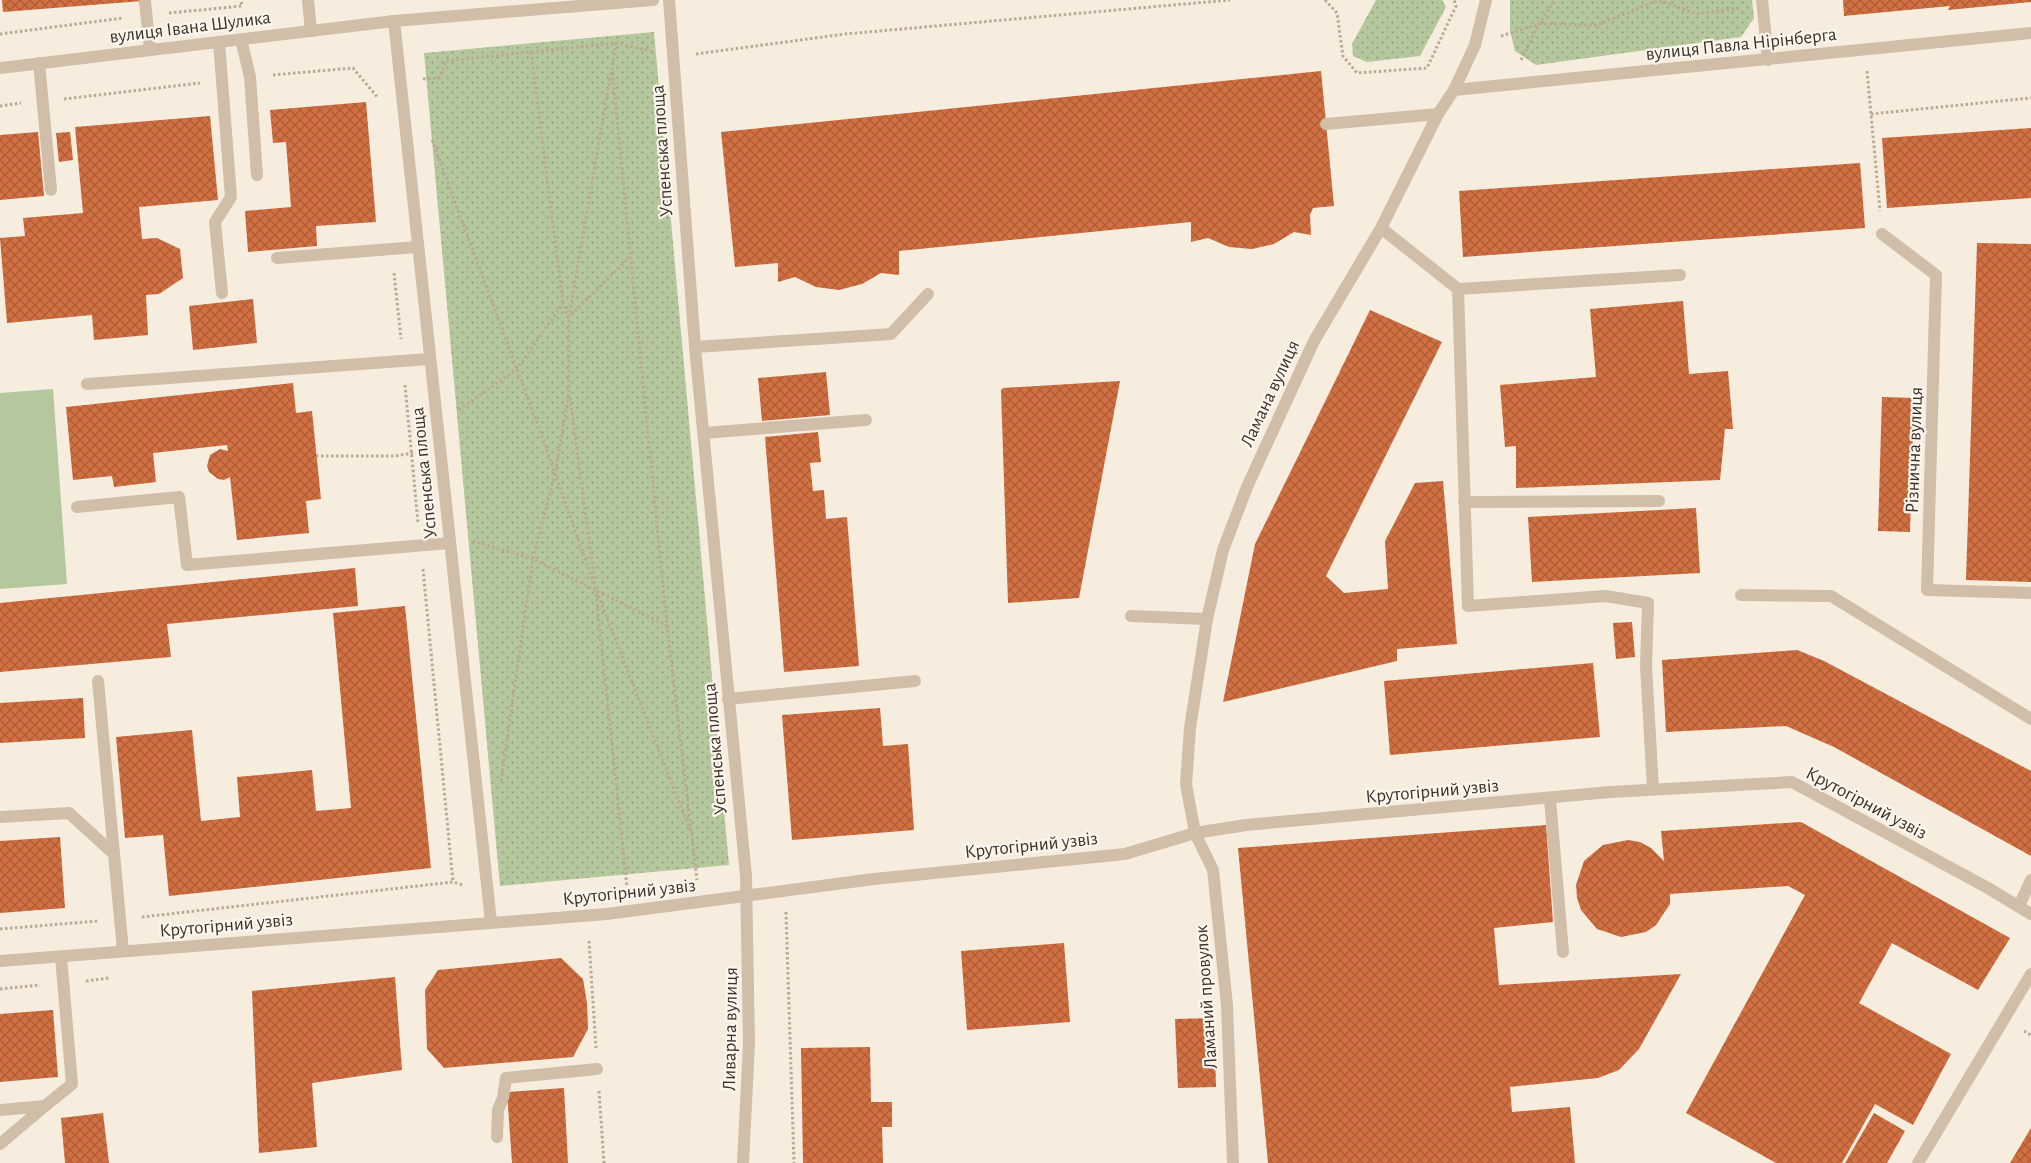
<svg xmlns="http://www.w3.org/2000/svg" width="2031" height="1163" viewBox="0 0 2031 1163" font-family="'Alegreya Sans',sans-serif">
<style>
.grass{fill:url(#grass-dots)}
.pitch{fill:#b5c79d}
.building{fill:url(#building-cross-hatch)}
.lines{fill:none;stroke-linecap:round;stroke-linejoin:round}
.path{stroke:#bca893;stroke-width:3;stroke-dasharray:2.5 2.5;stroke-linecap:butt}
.minor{stroke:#d0bea9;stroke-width:12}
.labels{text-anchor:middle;stroke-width:4.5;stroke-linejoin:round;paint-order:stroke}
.street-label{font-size:19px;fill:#3c312a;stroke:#fcf6ed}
</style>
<defs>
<pattern id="grass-dots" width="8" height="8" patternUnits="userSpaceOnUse" patternTransform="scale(1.25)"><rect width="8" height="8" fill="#b5c79d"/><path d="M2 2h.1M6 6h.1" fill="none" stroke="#94a280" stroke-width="1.8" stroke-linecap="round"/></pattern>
<pattern id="building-cross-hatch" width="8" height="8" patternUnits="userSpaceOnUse" patternTransform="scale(1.25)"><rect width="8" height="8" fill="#d27041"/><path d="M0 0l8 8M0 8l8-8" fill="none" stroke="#ac5d37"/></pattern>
</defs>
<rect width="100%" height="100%" fill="#f6eddf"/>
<g class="grass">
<path d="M1376,0H1442L1446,7L1420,56L1367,62L1353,56L1352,44Z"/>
<path d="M1510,0H1752L1754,18L1741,37L1536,65L1515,51L1510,30Z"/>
<path d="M654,32L729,865L500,886L424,53Z"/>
</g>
<path class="pitch" d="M53,389L67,584L0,589V393Z"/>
<g class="building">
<path d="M2,0H142V1L3,12Z"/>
<path d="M1843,0H2031V2L1948,10L1950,6L1844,16Z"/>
<path d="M1321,71L1334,206L1313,208L1310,215L1311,235L1294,232L1274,244L1252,249L1229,247L1208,238L1191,242V222L899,251V275L881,273L862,284L839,290L816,287L795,277L778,282V263L735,267L721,132Z"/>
<path d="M366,102L376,222L316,226L317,246L248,252L245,211L291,207L286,142L273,143L270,110Z"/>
<path d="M210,116L218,200L139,207L142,239L157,238L180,249L183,278L159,294L146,295L148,335L94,340L92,315L7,323L0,238L25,236L23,218L83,213L75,127Z"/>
<path d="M2031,128V198L1887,208L1882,138Z"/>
<path d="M38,132L44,196L0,200V135Z"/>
<path d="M70,132L73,160L59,162L56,133Z"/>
<path d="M1860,163L1865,228L1463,257L1459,191Z"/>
<path d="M1977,243L2031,244V582L1966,580Z"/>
<path d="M253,299L257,343L193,350L189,306Z"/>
<path d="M1683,301L1689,374L1728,371L1733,429H1725L1720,480L1516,488V446L1505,447L1500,385L1596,377L1590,309Z"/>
<path d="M1370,310L1442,342L1326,576L1344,593L1388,589L1385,541L1415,483L1443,481L1457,644L1397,649V661L1223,702L1255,544Z"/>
<path d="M826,372L830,415L762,421L758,378Z"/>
<path d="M1120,381L1079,598L1008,603L1001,390L1003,388Z"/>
<path d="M293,383L296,413L312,411L321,499L306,501L309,533L237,540L230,477L224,480L218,479L209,472L207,466L210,455L220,449L228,451L227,445L153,453L156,482L114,487L112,476L73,480L66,407Z"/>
<path d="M1882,397L1914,398L1910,532L1878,531Z"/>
<path d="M818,432L821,462L810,463L813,491L824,490L826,519L847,517L859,666L784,672L765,437Z"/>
<path d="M1696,508L1700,573L1532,582L1528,517Z"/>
<path d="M355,568L358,606L167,624L171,657L0,672V603Z"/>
<path d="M405,606L431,868L169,896L163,835L125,838L116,737L192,730L201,821L240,817L237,777L312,770L316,811L351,808L333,613Z"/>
<path d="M1632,622L1635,657L1616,659L1613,623Z"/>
<path d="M1797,650L1824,661L2031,771V856L1834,747L1786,726L1666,732L1662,660Z"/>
<path d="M1593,663L1600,737L1390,755L1384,681Z"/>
<path d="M83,698L85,738L0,743V703Z"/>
<path d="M880,708L883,746L908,744L914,830L792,840L782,715Z"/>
<path d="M1801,822L2010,938L1978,990L1892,943L1859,1003L1951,1054L1913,1125L1875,1104L1842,1163H1776L1686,1113L1805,895L1788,886L1670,894V904L1656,925L1646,932L1621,937L1597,929L1581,910L1577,898L1576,885L1584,861L1603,845L1628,840L1640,842L1651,848L1664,861L1661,831Z"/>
<path d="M1546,825L1553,922L1494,928L1499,985L1681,974L1639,1049L1619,1070L1598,1078L1510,1087L1512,1112L1570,1107L1575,1163H1268L1238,848Z"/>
<path d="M60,837L65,908L0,913V841Z"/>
<path d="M1064,943L1070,1022L967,1030L961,951Z"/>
<path d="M561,958L583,979L587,1003L588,1029L573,1057L444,1068L427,1049L425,990L438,970Z"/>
<path d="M395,977L402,1070L312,1083L317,1147L259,1153L252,991Z"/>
<path d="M53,1010L58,1077L0,1082V1014Z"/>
<path d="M1214,1018L1216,1087L1178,1088L1175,1019Z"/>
<path d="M870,1047L871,1102H892V1127H882L883,1163H803L801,1048Z"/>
<path d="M564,1088L568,1163H512L507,1092Z"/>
<path d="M103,1113L109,1163H65L61,1118Z"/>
<path d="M1874,1113L1905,1131L1887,1163H1845Z"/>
<path d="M2031,1128V1163H2010Z"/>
</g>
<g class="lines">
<g class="path">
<path d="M1325,0L1337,13L1343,56L1357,73L1427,68L1456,6L1454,0"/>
<path d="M169,13L242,6L241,0"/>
<path d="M0,34L123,18"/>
<path d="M1501,36L1539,24L1597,25L1659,0L1696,14L1741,8"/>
<path d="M616,43L612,68L667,626L697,880"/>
<path d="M531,52L563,303"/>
<path d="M696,54L845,34L1230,0"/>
<path d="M1521,60L1539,24L1555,0"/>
<path d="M1867,71L1880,211"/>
<path d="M273,75L353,68L378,98"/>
<path d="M423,79L439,78L446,61L616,43L651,51"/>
<path d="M64,99L200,83"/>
<path d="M0,106L21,103"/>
<path d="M1871,114L2031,98"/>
<path d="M432,140L544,442L596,590L691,832"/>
<path d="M394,273L401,339"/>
<path d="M405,385L418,523"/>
<path d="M570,398L595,583"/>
<path d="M459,410L517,369L563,303L569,317L629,258"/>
<path d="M316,456H395L413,453"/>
<path d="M473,541L533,559L667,626"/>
<path d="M423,569L453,882"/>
<path d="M596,594L627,887"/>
<path d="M501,781L533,559L555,473L569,393V317L611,72"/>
<path d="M786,912L794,1163"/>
<path d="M142,917L453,882L463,885"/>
<path d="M0,929L98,921"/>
<path d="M589,941L596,1048"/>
<path d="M86,981L109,978"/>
<path d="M0,989L40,985"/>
<path d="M2024,1031L2031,1035"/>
<path d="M599,1091L604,1163"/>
</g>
<g class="minor">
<path d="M308,0L311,31"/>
<path d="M669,0L695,347L746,876L749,1044L743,1163"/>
<path d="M1762,0L1768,60"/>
<path d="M145,1L150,50"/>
<path d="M394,21L491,922"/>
<path d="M241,39L250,77L257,175"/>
<path d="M219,42L231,197L215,222L222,293"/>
<path d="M39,63L51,190"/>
<path d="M0,68L394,21L653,0"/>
<path d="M1454,90L2031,33"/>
<path d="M1326,124L1438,114"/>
<path d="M1381,228L1458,289L1468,606L1606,596L1648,603L1646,666L1653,789"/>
<path d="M1882,234L1936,275L1927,590L2031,593"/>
<path d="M277,258L417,247"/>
<path d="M1458,289L1680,275"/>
<path d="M695,347L891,334L928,294"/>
<path d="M87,384L429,359"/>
<path d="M704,433L866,420"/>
<path d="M1464,502L1659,501"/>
<path d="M77,507L179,497L187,565L450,543"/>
<path d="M1741,595L1831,596L2031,719"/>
<path d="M1131,616L1207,619"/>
<path d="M98,681L123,951"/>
<path d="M728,699L915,681"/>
<path d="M1550,799L1563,952"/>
<path d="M0,817L69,813L114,854"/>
<path d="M2019,906L2031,880"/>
<path d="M0,961L607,914L874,879L1125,854L1195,833L1246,825L1610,792L1792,782L1988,888L2031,914"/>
<path d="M0,1110L45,1106L72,1084L61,957"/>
<path d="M497,1137L498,1110L503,1098L506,1078L597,1069"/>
<path d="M0,1144L45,1106"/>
<path d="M1233,1163L1227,1005L1213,870L1195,833L1186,784L1190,728L1207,619L1223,550L1247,487L1314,341L1381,228L1438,114L1454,90L1475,45L1486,0"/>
<path d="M1918,1163L2031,974"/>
</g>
</g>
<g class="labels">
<g class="street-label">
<text transform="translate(190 26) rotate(-7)" y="7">вулиця Івана Шулика</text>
<text transform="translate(1741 43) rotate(-6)" y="7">вулиця Павла Нірінберга</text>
<text transform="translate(661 151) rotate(-94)" y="7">Успенська площа</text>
<text transform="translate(1269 393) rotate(-65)" y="7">Ламана вулиця</text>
<text transform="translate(1913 450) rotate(-88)" y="7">Різнична вулиця</text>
<text transform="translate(423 473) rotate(-96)" y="7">Успенська площа</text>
<text transform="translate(714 749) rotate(-95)" y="7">Успенська площа</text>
<text transform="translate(1432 790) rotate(-5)" y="7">Крутогірний узвіз</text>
<text transform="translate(1867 802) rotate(28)" y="7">Крутогірний узвіз</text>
<text transform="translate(1031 844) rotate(-6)" y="7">Крутогірний узвіз</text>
<text transform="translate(629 891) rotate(-6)" y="7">Крутогірний узвіз</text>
<text transform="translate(226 924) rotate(-5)" y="7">Крутогірний узвіз</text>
<text transform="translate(1205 997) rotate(-94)" y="7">Ламаний провулок</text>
<text transform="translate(729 1029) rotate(-89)" y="7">Ливарна вулиця</text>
</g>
</g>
</svg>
